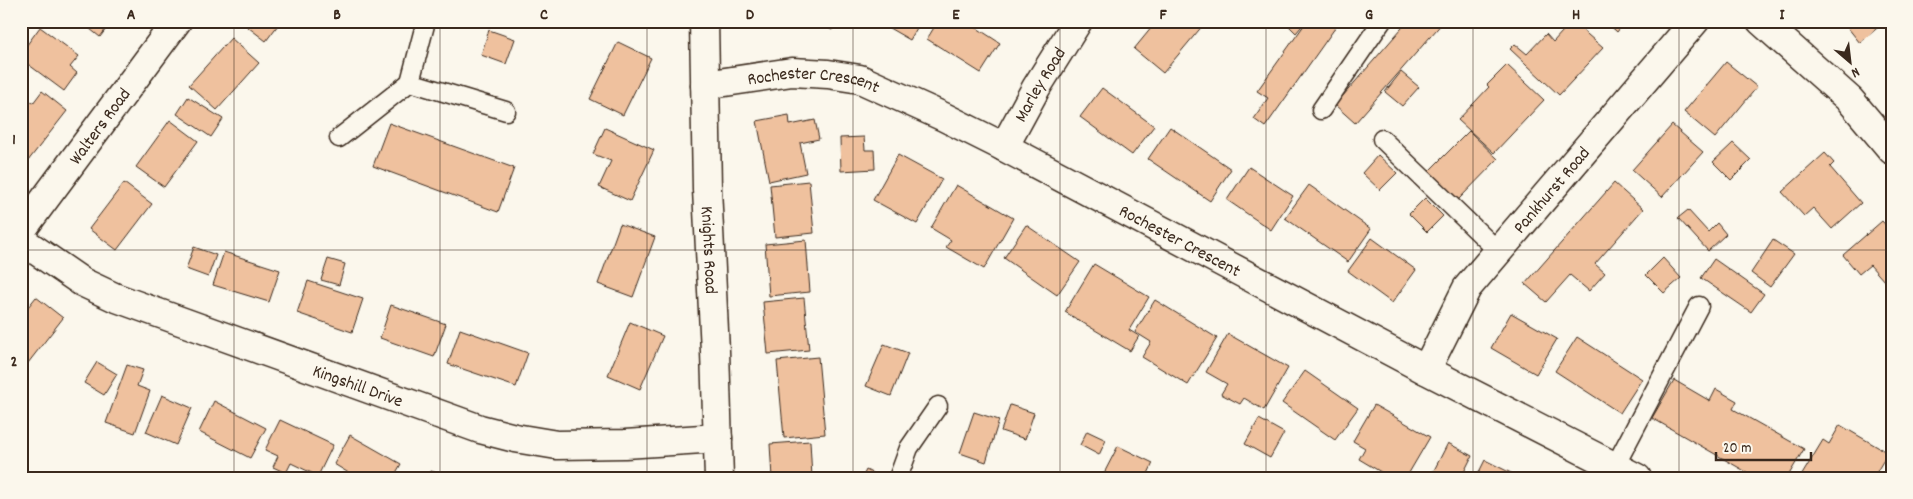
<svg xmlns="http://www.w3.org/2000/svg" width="1913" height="499" viewBox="0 0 1913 499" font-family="Dekko,sans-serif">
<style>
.building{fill:#efc19e;stroke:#3b2a1e}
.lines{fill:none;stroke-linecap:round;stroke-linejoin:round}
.lane-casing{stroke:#3b2a1e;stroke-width:21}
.street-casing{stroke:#3b2a1e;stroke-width:31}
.lane{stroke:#fbf7ec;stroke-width:18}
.street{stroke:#fbf7ec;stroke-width:28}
.grid{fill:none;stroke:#3b2a1e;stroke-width:1;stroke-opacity:0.55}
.labels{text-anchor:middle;stroke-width:4.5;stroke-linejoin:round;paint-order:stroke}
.street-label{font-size:18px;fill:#3b2a1e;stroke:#fbf7ec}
.neatline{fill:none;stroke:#3b2a1e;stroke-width:2}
.grid-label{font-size:16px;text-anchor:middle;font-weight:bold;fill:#3b2a1e}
</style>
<rect width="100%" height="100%" fill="#fbf7ec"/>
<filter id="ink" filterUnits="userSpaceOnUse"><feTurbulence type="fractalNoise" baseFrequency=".02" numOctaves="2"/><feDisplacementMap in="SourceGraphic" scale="10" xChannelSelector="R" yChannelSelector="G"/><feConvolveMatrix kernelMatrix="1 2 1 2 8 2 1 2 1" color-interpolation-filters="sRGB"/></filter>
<g filter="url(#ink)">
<g class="building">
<path d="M80,21H112L100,37Z"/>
<path d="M240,21H281L266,41Z"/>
<path d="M815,21H837L832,30Z"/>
<path d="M877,21H921L910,40Z"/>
<path d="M938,21H966L1000,43L981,73L927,39Z"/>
<path d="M1157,21H1201L1204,24L1163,73L1134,49Z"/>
<path d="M1284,21H1306L1296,33Z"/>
<path d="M1307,21H1340L1265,127L1254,119L1268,98L1257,91Z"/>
<path d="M1408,21H1444L1355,123L1335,105Z"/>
<path d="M1572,21L1603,48L1559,95L1510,49L1515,44L1527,54L1546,34L1553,42Z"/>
<path d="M1605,21H1626L1617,32Z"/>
<path d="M1856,21H1883L1884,22L1860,43L1848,28Z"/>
<path d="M40,27L79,56L70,67L77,73L64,91L21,59V53Z"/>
<path d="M489,30L515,39L506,64L481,55Z"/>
<path d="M231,38L259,63L217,110L189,85Z"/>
<path d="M618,42L651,58L623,115L590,99Z"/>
<path d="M1726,62L1757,87L1715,138L1684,112Z"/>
<path d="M1507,65L1544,100L1494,153L1458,120L1489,87L1487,85Z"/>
<path d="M1401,72L1419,87L1402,106L1385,92Z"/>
<path d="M1102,88L1154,126L1132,155L1080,117Z"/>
<path d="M42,91L67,111L24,166L21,164V94L33,103Z"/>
<path d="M188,97L223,119L211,137L177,114Z"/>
<path d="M789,115L790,125L815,120L819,139L800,143L806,173L769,181L757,121Z"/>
<path d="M170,120L198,141L164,187L136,167Z"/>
<path d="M389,123L514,168L498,212L373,166Z"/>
<path d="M1672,125L1703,152L1662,197L1632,170Z"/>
<path d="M1170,127L1231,169L1210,201L1148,159Z"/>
<path d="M605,128L654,150L630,201L599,187L611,161L593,154Z"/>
<path d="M1469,131L1498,159L1458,200L1429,171Z"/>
<path d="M864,137L865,150H874L875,169L841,171L840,138Z"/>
<path d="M1733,143L1751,160L1731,180L1713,162Z"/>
<path d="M1825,153L1834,163L1830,167L1861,203L1832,229L1813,208L1804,216L1782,192Z"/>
<path d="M898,155L942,179L917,224L873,200Z"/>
<path d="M1378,155L1397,173L1380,190L1362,173Z"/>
<path d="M1249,167L1293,196L1271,230L1227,200Z"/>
<path d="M809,181L814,233L775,237L770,185Z"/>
<path d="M124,183L152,204L117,250L89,229Z"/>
<path d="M1614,183L1643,209L1595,264L1605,273L1589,291L1570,275L1546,302L1525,284Z"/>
<path d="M956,185L1013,218L984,269L946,247L951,240L931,228Z"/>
<path d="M1309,185L1371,229L1348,262L1285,218Z"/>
<path d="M1425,198L1443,216L1427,232L1409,214Z"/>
<path d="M1688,210L1708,232L1717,223L1726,234L1708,251L1678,218Z"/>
<path d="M1882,221L1892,232V290L1870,265L1859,274L1843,255Z"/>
<path d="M620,224L655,237L633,297L598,284Z"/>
<path d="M1026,225L1080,262L1057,295L1004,258Z"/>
<path d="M1372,238L1416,270L1392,303L1348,271Z"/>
<path d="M806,240L810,292L769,296L765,244Z"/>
<path d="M1773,240L1794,254L1770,287L1751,273Z"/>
<path d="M194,247L216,255L208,277L186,269Z"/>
<path d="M224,252L280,270L269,302L213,285Z"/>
<path d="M1663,258L1681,278L1664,293L1646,275Z"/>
<path d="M328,259L345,264L339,285L321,280Z"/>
<path d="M1714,259L1764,294L1751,312L1701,278Z"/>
<path d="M1094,264L1149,297L1129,330L1139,336L1130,351L1065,312Z"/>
<path d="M308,281L363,299L352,332L297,313Z"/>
<path d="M36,297L63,318L21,372V316Z"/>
<path d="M804,298L809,350L768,354L763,302Z"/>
<path d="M1155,300L1217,338L1188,385L1142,357L1151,342L1135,332Z"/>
<path d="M391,305L446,324L434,357L380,338Z"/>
<path d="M1511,313L1557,339L1536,374L1491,348Z"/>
<path d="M630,322L663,336L640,389L608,375Z"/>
<path d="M460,329L528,353L516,387L448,364Z"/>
<path d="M1228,334L1288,368L1264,410L1244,398L1240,404L1221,394L1227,384L1206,372Z"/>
<path d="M1577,337L1642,379L1620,413L1555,371Z"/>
<path d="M884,344L908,353L891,396L866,386Z"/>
<path d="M818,357L825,434L784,438L777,361Z"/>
<path d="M97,362L117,374L104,395L84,383Z"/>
<path d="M127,365L143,370L137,386L150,391L135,433L106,423Z"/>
<path d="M1305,371L1358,408L1335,440L1282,403Z"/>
<path d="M1674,380L1710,401L1716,389L1737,401L1733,409L1804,449L1787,478H1757L1652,418Z"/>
<path d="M162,395L192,408L176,445L146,432Z"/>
<path d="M214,401L266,428L250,458L199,432Z"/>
<path d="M1010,405L1034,413L1025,439L1001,431Z"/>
<path d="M1374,405L1430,437L1406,478H1391L1359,459L1365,448L1353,441Z"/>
<path d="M974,412L999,420L986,462L960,453Z"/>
<path d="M1259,419L1284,433L1270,458L1245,444Z"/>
<path d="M280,420L333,445L318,476L291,463L286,473L273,467L278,456L265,450Z"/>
<path d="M1840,425L1888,453L1873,478H1800L1823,440L1829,444Z"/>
<path d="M1087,431L1106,440L1099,455L1080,445Z"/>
<path d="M350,435L401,464L393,478H357L334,464Z"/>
<path d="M810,441L812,478H772L770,444Z"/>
<path d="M1448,443L1472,456L1461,478H1430Z"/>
<path d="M1118,446L1153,463L1146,478L1102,477Z"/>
<path d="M1485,460L1515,475L1514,478H1476Z"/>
<path d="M1891,464L1892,478H1883Z"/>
<path d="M866,470L882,478H862Z"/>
<path d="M431,471L452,478H428Z"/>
</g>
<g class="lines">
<g class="lane-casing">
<g id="lane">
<path d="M410,82L426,21"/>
<path d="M1321,110L1382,21"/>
<path d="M339,138L410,82L506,111"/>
<path d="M1382,139L1498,251"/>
<path d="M1615,466L1699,306"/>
<path d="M898,478L909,448L938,406"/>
</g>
</g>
<g class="street-casing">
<g id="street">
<path id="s1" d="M704,21L707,189L715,351L719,478"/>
<path d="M1761,21L1850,100L1892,150"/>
<path id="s2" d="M705,85L792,72L828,74L860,79L944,117L1004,147L1426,370L1637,478"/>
<path id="s3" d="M1004,147L1036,88L1078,21"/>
<path id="s4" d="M21,231L177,21"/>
<path id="s5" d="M21,240L82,282L114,297L480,429L515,438L557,445L625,444L718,438"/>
<path id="s6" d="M1426,370L1467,288L1695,21"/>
</g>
</g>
<use href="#lane" class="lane"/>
<use href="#street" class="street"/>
</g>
</g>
<path class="grid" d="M234,21V478M440,21V478M647,21V478M853,21V478M1060,21V478M1266,21V478M1473,21V478M1679,21V478M21,250H1892"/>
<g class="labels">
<g class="street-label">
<text dy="6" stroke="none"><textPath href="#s3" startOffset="72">Marley Road</textPath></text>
<text dy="6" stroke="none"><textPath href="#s2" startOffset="110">Rochester Crescent</textPath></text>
<text dy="6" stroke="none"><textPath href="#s4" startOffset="131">Walters Road</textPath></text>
<text dy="6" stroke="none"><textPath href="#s6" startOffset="221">Pankhurst Road</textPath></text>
<text dy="6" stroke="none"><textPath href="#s2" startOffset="515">Rochester Crescent</textPath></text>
<text dy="6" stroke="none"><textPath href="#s1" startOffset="229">Knights Road</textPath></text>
<text dy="6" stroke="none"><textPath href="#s5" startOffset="369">Kingshill Drive</textPath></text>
</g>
</g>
<rect width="1913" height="499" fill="none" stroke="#fbf7ec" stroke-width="55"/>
<g transform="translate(1850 62) rotate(152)" stroke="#fbf7ec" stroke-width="4" paint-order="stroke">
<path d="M0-4L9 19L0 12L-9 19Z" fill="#3b2a1e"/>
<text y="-8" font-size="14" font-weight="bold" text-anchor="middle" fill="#3b2a1e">N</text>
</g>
<path d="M1716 452v8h95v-8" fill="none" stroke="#3b2a1e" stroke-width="2.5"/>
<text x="1723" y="452" font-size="15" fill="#3b2a1e" stroke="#fbf7ec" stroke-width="4" paint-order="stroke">20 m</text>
<rect x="28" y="28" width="1858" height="444" class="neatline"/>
<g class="grid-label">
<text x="131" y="19">A</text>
<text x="337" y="19">B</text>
<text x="544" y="19">C</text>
<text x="750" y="19">D</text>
<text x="956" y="19">E</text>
<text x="1163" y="19">F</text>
<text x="1369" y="19">G</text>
<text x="1576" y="19">H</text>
<text x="1782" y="19">I</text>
<text x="14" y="144">1</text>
<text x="14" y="366">2</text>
</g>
</svg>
